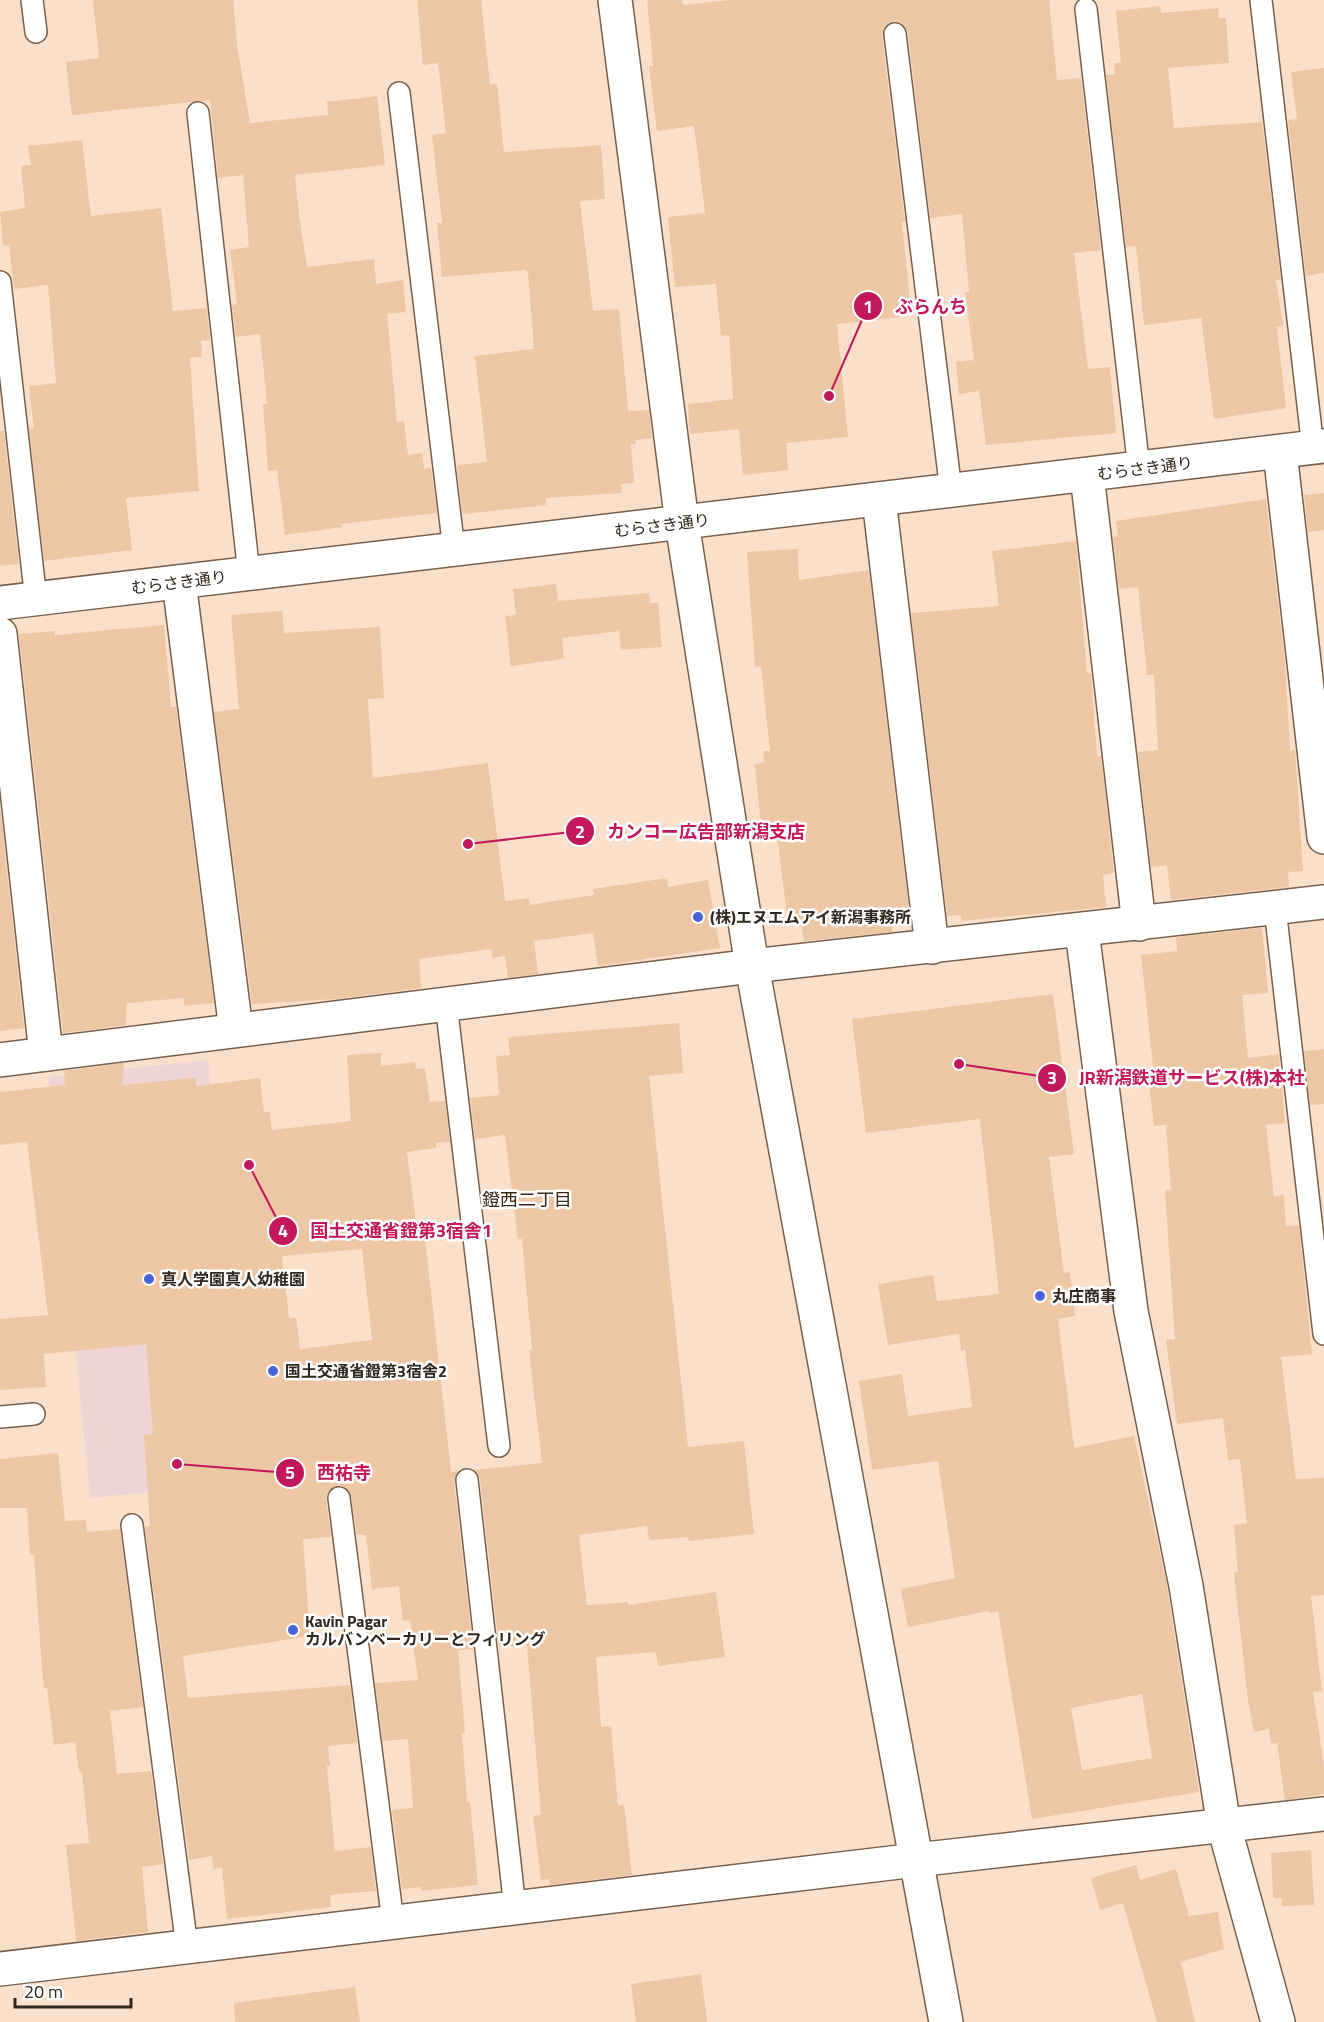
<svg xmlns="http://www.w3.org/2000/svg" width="1324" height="2022" viewBox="0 0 1324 2022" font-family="'Titillium Web','Noto Sans JP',sans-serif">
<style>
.education{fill:#efd4d5}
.building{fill:#edc6a4;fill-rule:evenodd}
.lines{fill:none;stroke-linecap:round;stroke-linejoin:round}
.lane-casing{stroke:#77614e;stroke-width:24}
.street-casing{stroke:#77614e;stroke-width:36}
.secondary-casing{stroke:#77614e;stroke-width:36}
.lane{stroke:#fff;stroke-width:21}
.street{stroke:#fff;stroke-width:33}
.secondary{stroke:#fff;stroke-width:33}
.poi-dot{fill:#4863d7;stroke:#fff;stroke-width:2}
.labels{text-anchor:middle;stroke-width:5;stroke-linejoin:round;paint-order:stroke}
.street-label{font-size:16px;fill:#312820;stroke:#fff}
.poi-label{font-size:16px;font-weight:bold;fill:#312820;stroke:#fff;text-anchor:start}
.neighbourhood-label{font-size:18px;fill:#3b2817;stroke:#fff}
.leader{fill:none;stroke:#c2185b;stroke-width:2}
.callout-dot{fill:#c2185b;stroke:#fff;stroke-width:2}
.mark-label{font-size:18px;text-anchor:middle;font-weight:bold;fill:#fff}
.callout-label{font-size:18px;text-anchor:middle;font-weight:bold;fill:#c2185b;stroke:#fff;stroke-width:5;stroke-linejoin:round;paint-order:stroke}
</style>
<rect width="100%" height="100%" fill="#fae0cb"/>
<path class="education" d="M208,1060L249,1482L90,1498L49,1077Z"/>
<g class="building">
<path d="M93,0H233L237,44L250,123L328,115L327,102L377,96L385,165L295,175L299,215L307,267L374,259L376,284L403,280L406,312L387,314L397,422L404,421L408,455L422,453L424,469L431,468L437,513L341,524L342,527L285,535L277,470L268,471L263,404H267L260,334L236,337L232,305L237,304L230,250L249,247L243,175L218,178L210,100L72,115L66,62L99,58Z"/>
<path d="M417,0H481L490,84H497L504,152L601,145L605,199L580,201L593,311L619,309L628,411L649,410L652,438L635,440L636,444H631L634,483L621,484L622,493L546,498V505L464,514L462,511L457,465L487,462L475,356L534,349L528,273L526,270L442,277L437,223H442L432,135L446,133L438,63L423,65Z"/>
<path d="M647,0H682L683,5L729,0H1049L1057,80L1081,78L1101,250L1074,253L1088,369L1110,367L1116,433L986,445L979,391L959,394L956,362L974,360L965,292H969L962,214L930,218L908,32L905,26L894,21L887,24L882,36L905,222H902L910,301L900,302L901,317L837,324L848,437L786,443L788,470L743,475L739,429L690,434L688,404L733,399L729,335L721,336L716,284L675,287L668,217L705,213L694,126L657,131L649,66H653Z"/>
<path d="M1160,6L1161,13L1218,8L1219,18H1226L1229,63L1168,68L1174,128L1262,122L1281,279L1276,280L1283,326L1277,327L1286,408L1214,419L1201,318L1144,325L1136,246L1126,247L1106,75H1115L1114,63H1121L1116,11Z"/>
<path d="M1324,68V273L1306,276L1288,120L1297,119L1291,72Z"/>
<path d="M82,140L91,216L161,208L173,311L207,308L210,340L201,341L202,357L190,358L199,491L126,498L132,550L44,561L29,429L34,428L29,386L56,383L48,285L14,289L9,245L3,246L0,212L25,208L21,166L31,165L28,146Z"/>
<path d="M0,431H4L19,564L0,566Z"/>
<path d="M1324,493V530L1308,532L1304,495Z"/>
<path d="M1266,499L1285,662L1290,751L1295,750L1303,871L1288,872L1289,887L1171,900L1167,865L1151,867L1138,752L1158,750L1154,675H1147L1138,587L1119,589L1113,537L1118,536L1116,521Z"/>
<path d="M1076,541L1087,673H1091L1097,757L1101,756L1114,873L1103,875L1106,907L961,921V915L947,916L911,613L999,606L992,551Z"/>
<path d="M798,549L799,580L869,570L910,919L891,921L892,932L804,941L801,921L788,923L776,826L761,827L755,764L764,763L763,751H770L761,666L755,667L747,552Z"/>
<path d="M556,584L558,601L649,593L650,603H658L662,647L621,650L619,631L562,638L564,659L511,666L505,616L516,615L513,589Z"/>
<path d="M282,611L284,633L380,627L384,698L368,699L373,778L488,763L505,901L529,898L530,905L594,895L593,889L667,878L668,887L708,880L720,948L598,966L593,933L534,941L538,974L508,978L505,956L493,958L491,949L419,959L421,988L336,999L252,1004L214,712L239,709L231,615Z"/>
<path d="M164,625L171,707H176L214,1003L184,1006V998L127,1003L126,1025L63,1033L19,634L55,631V635Z"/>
<path d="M0,806L24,1028L0,1031Z"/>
<path d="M1262,928L1268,993L1242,995L1248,1058L1279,1054L1285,1123L1266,1125L1274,1196L1284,1195L1286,1226L1299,1225L1312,1354L1281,1357L1296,1479L1324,1478V1595L1311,1596L1322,1691L1313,1692L1324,1766V1794L1285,1800L1277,1743L1271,1744L1269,1729L1254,1732L1248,1700L1234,1573L1238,1572L1234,1525L1247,1523L1240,1459L1228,1460L1223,1418L1177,1424L1166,1340L1175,1339L1165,1190H1171L1166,1125L1154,1126L1147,1068L1153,1067L1141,955L1177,951L1176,937Z"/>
<path d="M1053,994L1074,1154L1049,1157L1064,1273L1070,1272L1075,1316L1058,1319L1074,1448L1134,1436L1166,1580L1199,1792L1032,1819L998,1611L989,1613V1611L908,1627L901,1589L955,1578L938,1461L872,1470L859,1381L902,1374L908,1416L972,1407L965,1350H961L959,1334L888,1345L878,1284L933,1275L937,1301L999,1294L980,1119L866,1133L852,1019ZM1142,1694L1152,1758L1082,1770L1071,1708Z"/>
<path d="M679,1023L683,1073L649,1076L688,1447L744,1441L754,1534L689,1541L688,1537L649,1540L647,1526L579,1535L587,1605L628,1602V1605L716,1592L725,1657L658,1666L656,1652L596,1657L601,1727L611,1726L618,1806L624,1805L632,1875L550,1885L549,1879L541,1880L533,1816L541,1815L527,1645L499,1647L480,1479L474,1470L542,1463L529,1350H532L522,1239H518L505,1135L475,1139L470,1098L499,1095L496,1056L510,1055L508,1037Z"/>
<path d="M1324,1049V1104L1310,1105L1304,1051Z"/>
<path d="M381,1053V1066L415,1062L416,1069L425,1068L430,1102L445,1101L450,1142L436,1143V1148L407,1152L416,1222L423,1221L451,1472L458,1471L454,1481L473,1649L458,1650L465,1733H462L467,1802H470L478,1885L421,1891V1887L402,1889L392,1810L413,1808L408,1739L383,1741L375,1683L418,1680L410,1620L403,1621L399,1586L372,1589L366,1535H357L351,1496L344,1487L337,1485L328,1493L326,1499L331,1537L303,1539L310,1636L183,1656L188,1698L350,1685L357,1743L328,1746L330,1766H327L335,1851L371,1847L376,1891L330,1895L331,1907L227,1919L222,1868L213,1869L212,1856L189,1860L145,1526H150L144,1435L153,1434L146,1344L44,1354L46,1387L0,1390V1319L48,1315L27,1142L0,1145V1092L65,1085L64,1071L124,1063L122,1085L195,1078L196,1086L260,1078L264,1112H270L272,1130L351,1121L347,1055ZM362,1249L372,1340L300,1349L296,1318H289L282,1256Z"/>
<path d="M58,1453L65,1521L86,1520L87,1532L120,1529L143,1707L110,1711L117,1774L151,1771L163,1864L142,1867L148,1932L76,1941L66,1845L89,1843L82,1772H79L75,1742L54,1745L47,1688H44L42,1670L34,1555H30L27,1508H0V1459Z"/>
<path d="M1311,1850L1314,1905L1282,1906V1898H1273L1271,1853Z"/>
<path d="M1136,1865L1140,1880L1176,1869L1189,1916L1218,1912L1224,1949L1181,1962L1195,2022H1157L1123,1903L1100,1910L1091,1878Z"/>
<path d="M701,1974L707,2022H636L631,1984Z"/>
<path d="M355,1987L360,2022H235L234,2003Z"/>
</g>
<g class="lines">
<g class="lane-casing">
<g id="lane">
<path d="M32,0L36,32"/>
<path d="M1261,0L1313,448"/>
<path d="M1086,9L1139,469"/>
<path d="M895,34L951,491"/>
<path d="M399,93L454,550"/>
<path d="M198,113L249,574"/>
<path d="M0,282L36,600"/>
<path d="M1275,908L1324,1334"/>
<path d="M446,1004L499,1446"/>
<path d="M0,1417L34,1414"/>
<path d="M467,1480L515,1908"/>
<path d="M339,1498L393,1922"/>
<path d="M132,1525L187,1947"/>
</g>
</g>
<g class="street-casing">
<g id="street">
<path d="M615,0L682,523L752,966L946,2022"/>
<path d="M1280,452L1324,837"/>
<path d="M1087,475L1139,924"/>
<path d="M879,499L932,947"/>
<path d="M179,582L236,1030"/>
<path d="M0,634L46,1054"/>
<path d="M1082,931L1131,1311L1186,1586L1224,1826L1278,2022"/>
<path d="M0,1060L752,966L1324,902"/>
<path d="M0,1969L916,1860L1324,1814"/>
</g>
</g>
<g class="secondary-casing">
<path id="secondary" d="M0,603L1324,446"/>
</g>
<use href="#lane" class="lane"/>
<use href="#street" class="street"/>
<use href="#secondary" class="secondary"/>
</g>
<g class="poi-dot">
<circle cx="698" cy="917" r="6"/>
<circle cx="149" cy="1279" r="6"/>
<circle cx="1040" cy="1296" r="6"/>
<circle cx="273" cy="1371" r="6"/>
<circle cx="293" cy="1630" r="6"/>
</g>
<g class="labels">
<g class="street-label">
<text transform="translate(1145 468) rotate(-7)" y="6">むらさき通り</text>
<text transform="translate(662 525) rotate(-7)" y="6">むらさき通り</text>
<text transform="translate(179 582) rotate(-7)" y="6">むらさき通り</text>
</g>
<g class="poi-label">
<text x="710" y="923">(株)エヌエムアイ新潟事務所</text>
<text x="161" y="1285">真人学園真人幼稚園</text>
<text x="1052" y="1302">丸庄商事</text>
<text x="285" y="1377">国土交通省鐙第3宿舎2</text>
<text x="305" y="1627">Kavin Pagar<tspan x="305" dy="18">カルバンベーカリーとフィリング</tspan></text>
</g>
<g class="neighbourhood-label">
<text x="527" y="1206">鐙西二丁目</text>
</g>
</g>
<path class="leader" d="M829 396L868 306M468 844L580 831M959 1064L1052 1078M249 1165L283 1231M177 1464L290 1473"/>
<g class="callout-dot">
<circle cx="829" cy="396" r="6"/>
<circle cx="468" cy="844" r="6"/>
<circle cx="959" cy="1064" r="6"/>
<circle cx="249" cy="1165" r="6"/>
<circle cx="177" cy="1464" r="6"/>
<circle cx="868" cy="306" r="15"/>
<circle cx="580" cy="831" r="15"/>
<circle cx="1052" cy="1078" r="15"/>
<circle cx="283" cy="1231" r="15"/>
<circle cx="290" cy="1473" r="15"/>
</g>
<g class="mark-label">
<text x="868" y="313">1</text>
<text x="580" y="838">2</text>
<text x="1052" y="1084">3</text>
<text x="283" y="1237">4</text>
<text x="290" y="1479">5</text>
</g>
<g class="callout-label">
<text x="931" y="313">ぶらんち</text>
<text x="706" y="838">カンコー広告部新潟支店</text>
<text x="1192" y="1084">JR新潟鉄道サービス(株)本社</text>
<text x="401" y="1237">国土交通省鐙第3宿舎1</text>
<text x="344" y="1479">西祐寺</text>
</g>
<path d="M15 1998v9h116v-9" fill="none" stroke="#312820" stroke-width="3"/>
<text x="24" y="1998" font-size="18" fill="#312820" stroke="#ffffff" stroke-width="4.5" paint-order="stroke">20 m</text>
</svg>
